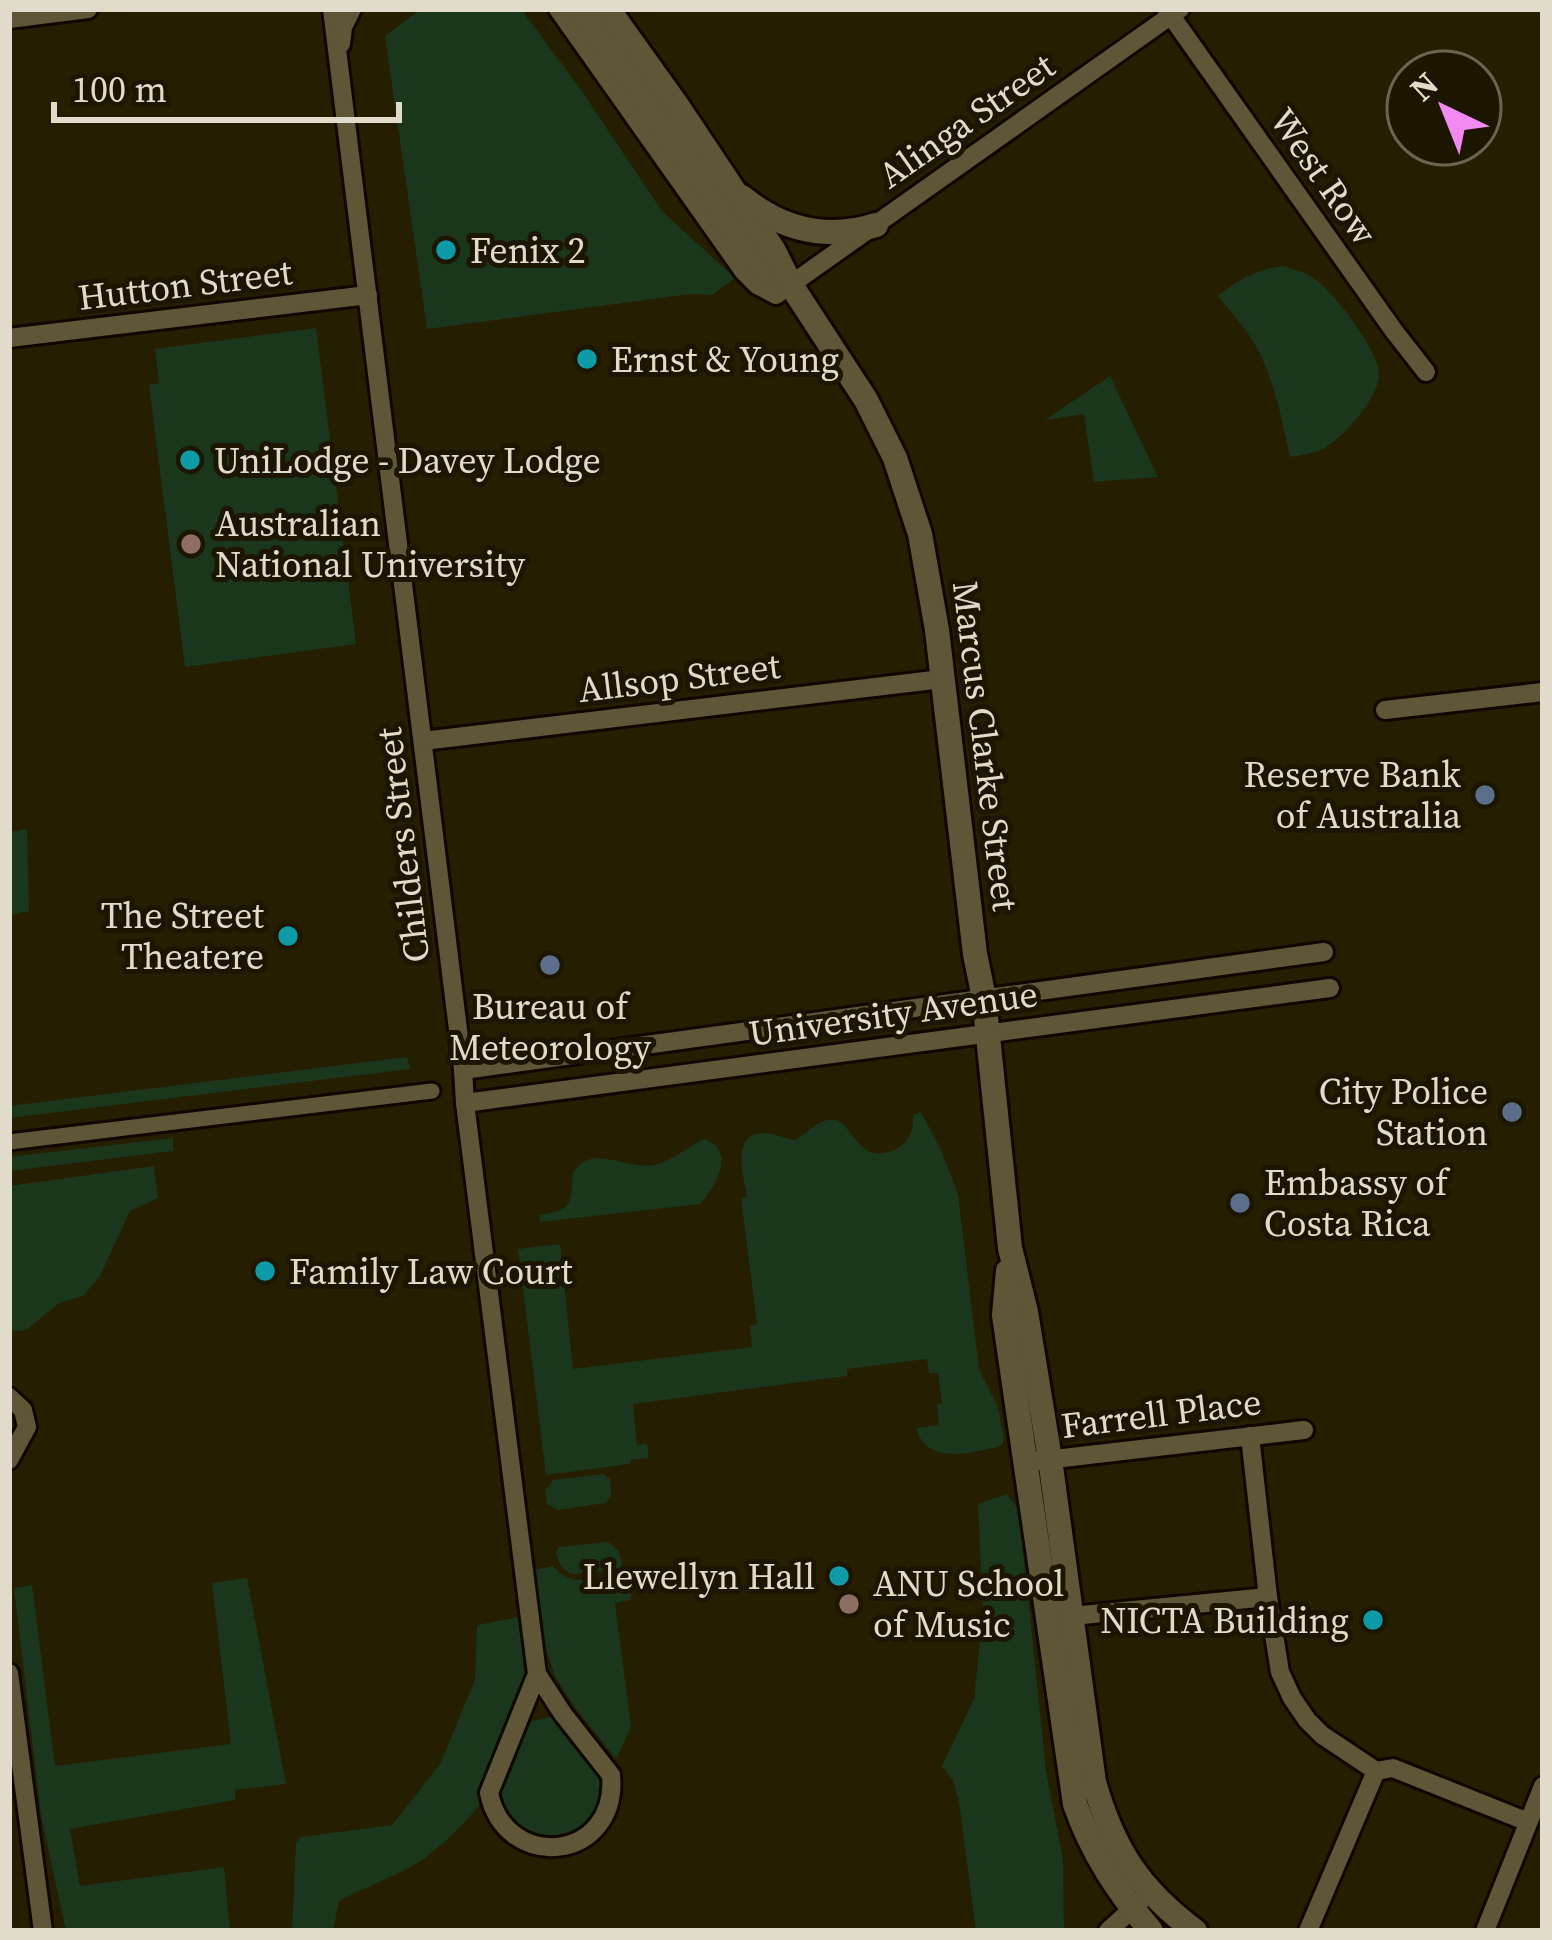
<svg xmlns="http://www.w3.org/2000/svg" width="1552" height="1940" viewBox="0 0 1552 1940" font-family="'Source Serif 4',serif">
<style>
.green{fill:#1a361d}
.lines{fill:none;stroke-linecap:round;stroke-linejoin:round}
.pedestrian-casing{stroke:#0f0700;stroke-width:21}
.minor-casing{stroke:#0f0700;stroke-width:24}
.tertiary-casing{stroke:#0f0700;stroke-width:30}
.pedestrian{stroke:#5f5638;stroke-width:15}
.minor{stroke:#5f5638;stroke-width:18}
.tertiary{stroke:#5f5638;stroke-width:24}
.culture-dot{fill:#0f9aa8;stroke:#1c1500;stroke-width:4.5}
.education-dot{fill:#8d6e63;stroke:#1c1500;stroke-width:4.5}
.service-dot{fill:#5c6f8a;stroke:#1c1500;stroke-width:4.5}
.labels{text-anchor:middle;stroke-width:10;stroke-linejoin:round;paint-order:stroke}
.street-label{font-size:36px;fill:#e0dbca;stroke:#1c1500}
.poi-label{font-size:36px;fill:#e0dbca;stroke:#1c1500;text-anchor:start}
</style>
<rect width="100%" height="100%" fill="#261e01"/>
<g class="green">
<path d="M421,9H521L579,87L662,211L735,278L712,295L690,294L427,329L385,36Z"/>
<path d="M1283,266C1292,269 1302,271 1310,276C1331,287 1378,349 1379,373C1381,396 1339,444 1318,451C1309,454 1299,455 1290,457C1281,416 1273,371 1249,335C1240,322 1228,309 1218,296C1238,280 1257,269 1283,266Z"/>
<path d="M316,328L356,644L185,667L149,385L159,383L155,349Z"/>
<path d="M1110,376L1158,477L1094,482L1084,414L1045,420Z"/>
<path d="M27,829L29,911L9,916V832Z"/>
<path d="M407,1057L410,1069L9,1118V1106Z"/>
<path d="M921,1112L941,1150L958,1194L979,1369L998,1407L1004,1439L1001,1446C972,1453 926,1466 916,1428L939,1425L937,1404L942,1403L938,1373H929L927,1359L847,1369V1376L633,1404L637,1445L647,1444L649,1458L631,1460L630,1464L546,1475L518,1249L560,1244L573,1369L752,1347L750,1326L757,1324L741,1199L747,1196C743,1175 730,1132 766,1133C776,1134 785,1139 795,1140C807,1134 821,1116 836,1120C854,1126 861,1170 899,1147C911,1140 914,1128 913,1115Z"/>
<path d="M173,1138V1151L9,1171V1157Z"/>
<path d="M704,1139C737,1150 716,1187 700,1204L540,1222L539,1215C575,1210 570,1203 573,1173C591,1142 625,1170 653,1165C672,1162 686,1147 704,1139Z"/>
<path d="M154,1166L158,1198L130,1211L100,1276L83,1296L59,1303L26,1330L9,1332V1186Z"/>
<path d="M603,1474L610,1479C611,1488 614,1496 605,1503L558,1510L547,1504L545,1490L553,1480Z"/>
<path d="M1007,1494L1019,1510L1046,1771L1063,1860L1064,1931H976L959,1802L953,1780L942,1766L974,1699L983,1611L978,1504Z"/>
<path d="M608,1542L619,1551L622,1565L619,1568L573,1574C562,1571 558,1563 556,1552L559,1547Z"/>
<path d="M553,1566C575,1593 599,1572 629,1577L631,1600L615,1603L631,1727L616,1759L574,1706L555,1676L543,1640L535,1570Z"/>
<path d="M247,1578L286,1784L235,1790V1800L70,1829L80,1886L224,1867L230,1931H66L41,1815L14,1588L32,1585L55,1766L231,1744L212,1583Z"/>
<path d="M530,1615L537,1674L519,1724L563,1714L611,1775L597,1826L537,1846L488,1795C464,1824 436,1855 401,1872C380,1882 359,1890 339,1901L333,1931H292L296,1842L301,1837L392,1825L440,1764L475,1680L477,1625Z"/>
</g>
<g class="lines">
<g class="pedestrian-casing">
<path id="pedestrian" d="M9,1142L432,1091"/>
</g>
<g class="minor-casing">
<g id="minor">
<path d="M332,9L463,1070L465,1103C489,1293 513,1484 537,1674"/>
<path d="M558,9L744,272L757,285L776,295L1180,9"/>
<path d="M1167,10L1394,331L1426,372"/>
<path d="M9,19L88,9"/>
<path d="M341,44L343,27L352,9"/>
<path d="M9,338L368,295"/>
<path d="M1385,710L1543,692"/>
<path d="M423,741L942,679"/>
<path d="M463,1070L1324,952"/>
<path d="M465,1103L1330,988"/>
<path d="M9,1397L23,1410L27,1427L9,1460"/>
<path d="M1250,1436L1268,1597L1280,1672L1292,1698L1307,1720L1322,1735L1376,1771L1393,1768L1528,1822"/>
<path d="M1037,1461L1304,1430"/>
<path d="M1072,1616L1268,1597"/>
<path d="M9,1673L43,1931"/>
<path d="M537,1674L563,1714L611,1775C619,1861 506,1874 489,1793Z"/>
<path d="M1108,1931L1140,1902"/>
<path d="M1308,1931L1376,1771"/>
<path d="M1485,1931L1543,1786"/>
</g>
</g>
<g class="tertiary-casing">
<g id="tertiary">
<path d="M580,9L759,262L784,280"/>
<path d="M608,9L676,104L774,251L791,285L866,400L895,458L920,534L937,630L975,954L984,998L1010,1248L1026,1312L1050,1459L1094,1782C1113,1849 1139,1889 1195,1931"/>
<path d="M742,197C782,230 826,241 876,225"/>
<path d="M1008,1271L1004,1315L1075,1804C1092,1853 1118,1892 1151,1931"/>
</g>
</g>
<use href="#pedestrian" class="pedestrian"/>
<use href="#minor" class="minor"/>
<use href="#tertiary" class="tertiary"/>
</g>
<g class="culture-dot">
<circle cx="446" cy="250" r="12"/>
<circle cx="587" cy="359" r="12"/>
<circle cx="190" cy="460" r="12"/>
<circle cx="288" cy="936" r="12"/>
<circle cx="265" cy="1271" r="12"/>
<circle cx="839" cy="1576" r="12"/>
<circle cx="1373" cy="1620" r="12"/>
</g>
<g class="education-dot">
<circle cx="191" cy="544" r="12"/>
<circle cx="849" cy="1604" r="12"/>
</g>
<g class="service-dot">
<circle cx="1485" cy="795" r="12"/>
<circle cx="550" cy="965" r="12"/>
<circle cx="1512" cy="1112" r="12"/>
<circle cx="1240" cy="1203" r="12"/>
</g>
<g class="labels">
<g class="street-label">
<text transform="translate(966 120) rotate(-35)" y="13">Alinga Street</text>
<text transform="translate(1324 176) rotate(55)" y="13">West Row</text>
<text transform="translate(185 284) rotate(-7)" y="13">Hutton Street</text>
<text transform="translate(679 677) rotate(-7)" y="13">Allsop Street</text>
<text transform="translate(986 746) rotate(83)" y="13">Marcus Clarke Street</text>
<text transform="translate(402 845) rotate(-97)" y="13">Childers Street</text>
<text transform="translate(893 1013) rotate(-8)" y="13">University Avenue</text>
<text transform="translate(1161 1413) rotate(-7)" y="13">Farrell Place</text>
</g>
<g class="poi-label">
<text x="470" y="263">Fenix 2</text>
<text x="611" y="372">Ernst &amp; Young</text>
<text x="214" y="473">UniLodge - Davey Lodge</text>
<text x="215" y="536">Australian<tspan x="215" dy="41">National University</tspan></text>
<text x="1461" y="787" text-anchor="end">Reserve Bank<tspan x="1461" dy="41">of Australia</tspan></text>
<text x="264" y="928" text-anchor="end">The Street<tspan x="264" dy="41">Theatere</tspan></text>
<text x="550" y="1019" text-anchor="middle">Bureau of<tspan x="550" dy="41">Meteorology</tspan></text>
<text x="1488" y="1104" text-anchor="end">City Police<tspan x="1488" dy="41">Station</tspan></text>
<text x="1264" y="1195">Embassy of<tspan x="1264" dy="41">Costa Rica</tspan></text>
<text x="289" y="1284">Family Law Court</text>
<text x="815" y="1589" text-anchor="end">Llewellyn Hall</text>
<text x="873" y="1596">ANU School<tspan x="873" dy="41">of Music</tspan></text>
<text x="1349" y="1633" text-anchor="end">NICTA Building</text>
</g>
</g>
<rect width="1552" height="1940" fill="none" stroke="#e0dbca" stroke-width="24"/>
<g transform="translate(1444 108) rotate(317)"><circle r="57" fill="#1c1500" stroke="#6a6451" stroke-width="3"/>
<path d="M0-9L21 45L0 30L-21 45Z" fill="#f28af3"/>
<text y="-18" font-size="33" font-weight="bold" text-anchor="middle" fill="#e0dbca">N</text>
</g>
<path d="M54 102v18h345v-18" fill="none" stroke="#e0dbca" stroke-width="6"/>
<text x="72" y="102" font-size="36" fill="#e0dbca" stroke="#1c1500" stroke-width="9" paint-order="stroke">100 m</text>
</svg>
